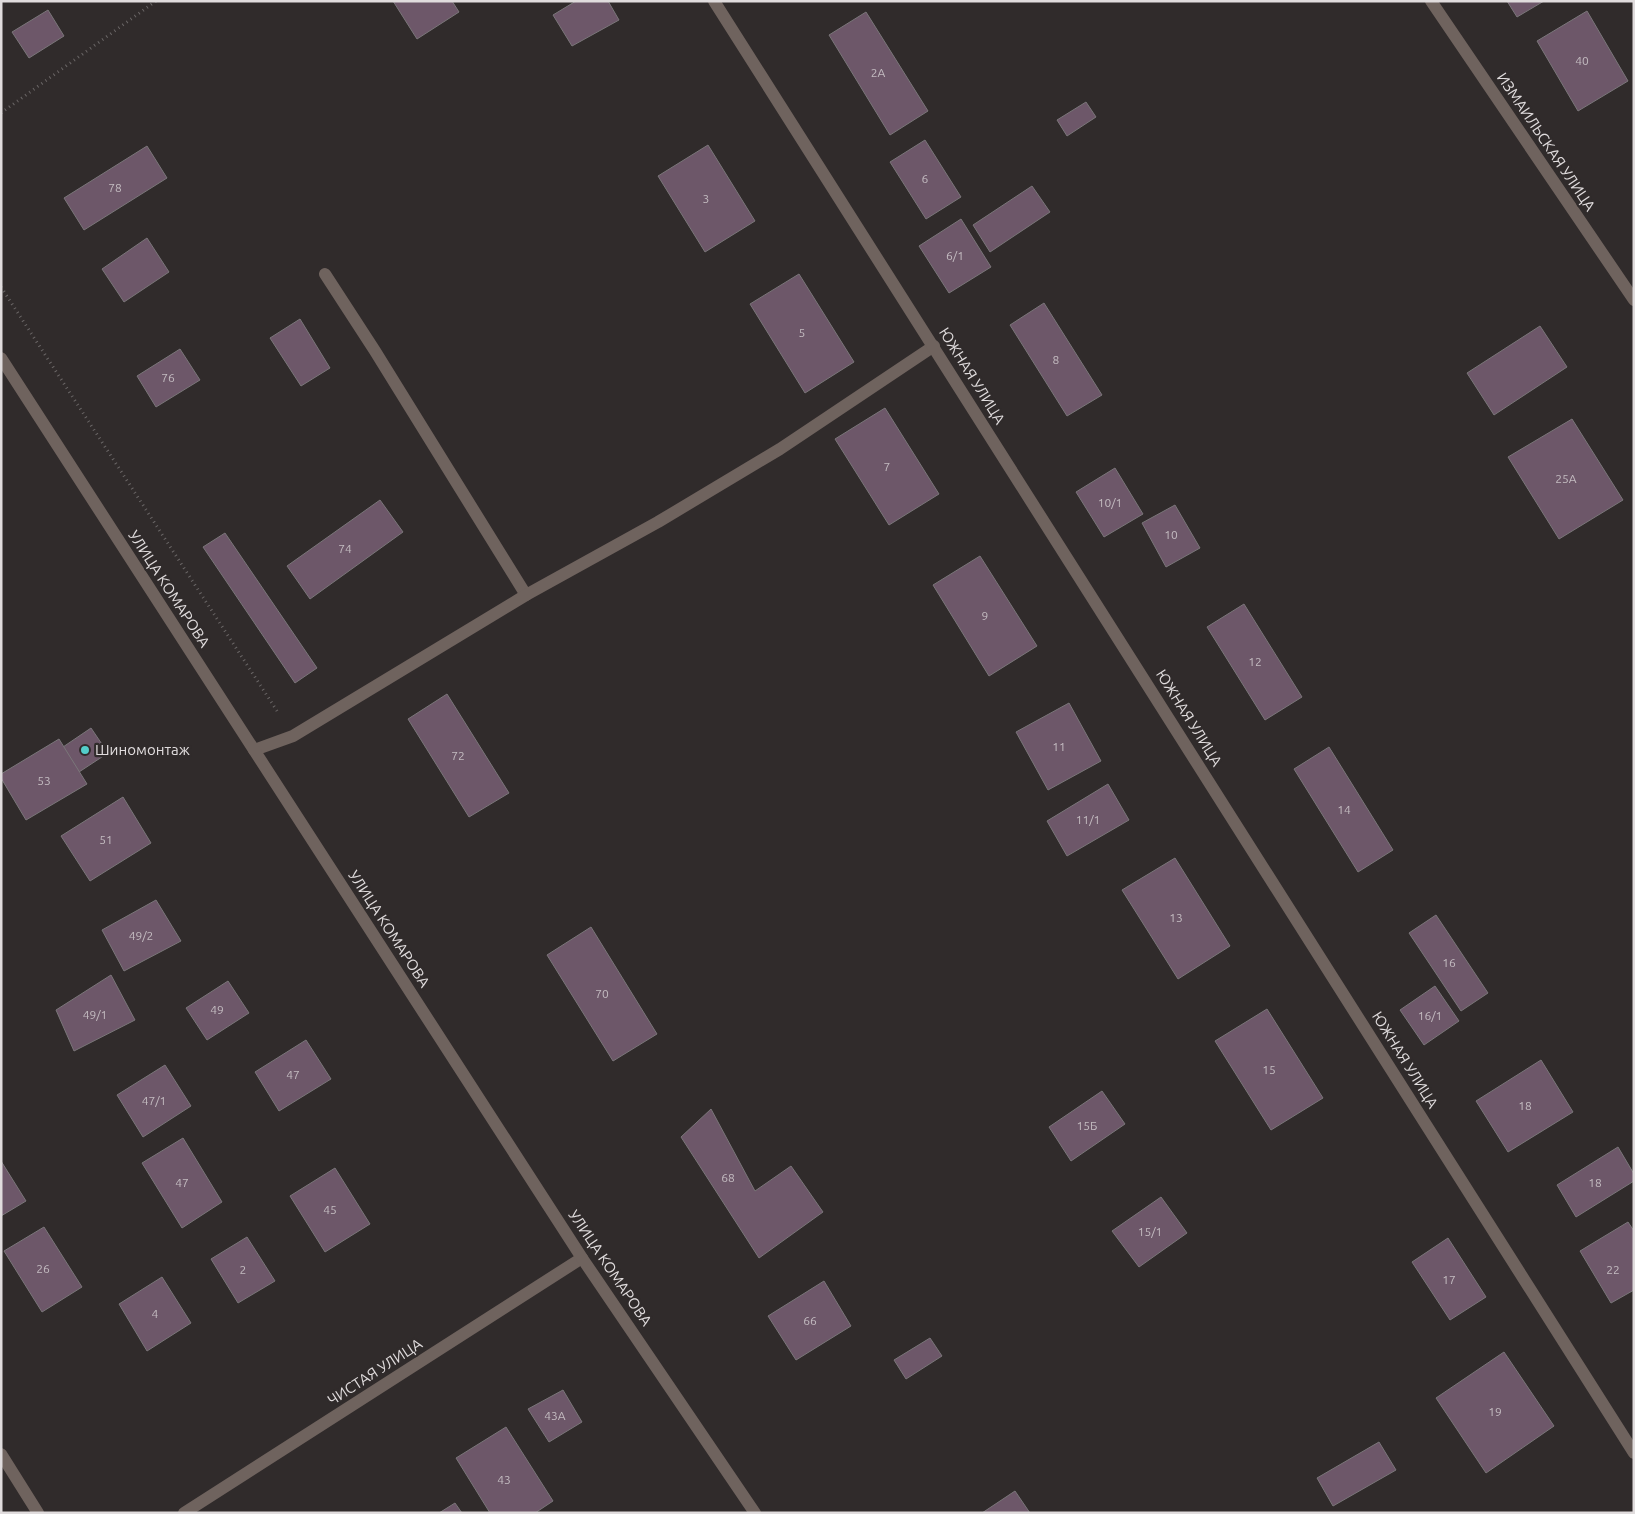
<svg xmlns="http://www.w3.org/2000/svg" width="1635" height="1514" viewBox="0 0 1635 1514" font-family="Ubuntu,sans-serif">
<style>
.building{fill:#6d5769;stroke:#7a7679}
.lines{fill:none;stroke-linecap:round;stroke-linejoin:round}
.path{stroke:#6b6767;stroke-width:3;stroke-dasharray:1 4;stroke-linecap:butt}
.service{stroke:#6f635e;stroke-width:12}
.minor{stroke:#6f635e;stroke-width:12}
.tertiary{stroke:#6f635e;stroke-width:12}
.poi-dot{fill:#53cdca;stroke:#302b2b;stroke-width:2}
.labels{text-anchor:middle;stroke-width:4.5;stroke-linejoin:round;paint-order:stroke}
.number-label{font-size:12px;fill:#c3bbc0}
.street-label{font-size:15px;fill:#e0dcdd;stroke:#302b2b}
.poi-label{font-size:15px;fill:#e0dcdd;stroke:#302b2b;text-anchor:start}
</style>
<rect width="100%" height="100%" fill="#302b2b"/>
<g class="building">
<path d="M393,1H452L459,12L417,39Z"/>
<path d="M576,1H608L619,20L572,46L553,15Z"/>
<path d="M1507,1H1544L1517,17Z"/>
<path d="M48,10L64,36L29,58L12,32Z"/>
<path d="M1587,11L1628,81L1578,111L1537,41Z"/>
<path d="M866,12L928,111L890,135L829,35Z"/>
<path d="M1086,102L1096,117L1067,136L1057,120Z"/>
<path d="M925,140L961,197L926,219L890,162Z"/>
<path d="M708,145L755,221L705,252L658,176Z"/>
<path d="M147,146L167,178L84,230L64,198Z"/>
<path d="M1032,186L1050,212L990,252L973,225Z"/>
<path d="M961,219L991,267L949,293L919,246Z"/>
<path d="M147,238L169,272L124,302L102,269Z"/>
<path d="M799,274L854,362L805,393L750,304Z"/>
<path d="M1044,303L1102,395L1067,416L1010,325Z"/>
<path d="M300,319L330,368L301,386L270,338Z"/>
<path d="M1540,326L1567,367L1494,415L1467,373Z"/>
<path d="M180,349L200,380L156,407L137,376Z"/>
<path d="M885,408L939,494L889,525L835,439Z"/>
<path d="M1572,419L1623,500L1559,539L1508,457Z"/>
<path d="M1115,468L1143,514L1104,537L1076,492Z"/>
<path d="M380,500L403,532L310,599L287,566Z"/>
<path d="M1175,505L1200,548L1166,567L1142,523Z"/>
<path d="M225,533L317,668L295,683L203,547Z"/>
<path d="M980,556L1037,646L989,676L933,585Z"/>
<path d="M1244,604L1302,697L1265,720L1207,627Z"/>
<path d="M447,694L509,793L469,817L408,719Z"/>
<path d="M1069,703L1101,761L1048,790L1016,732Z"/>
<path d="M91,728L108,753L79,772L63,747Z"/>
<path d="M59,739L87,784L26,820L1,778V774Z"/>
<path d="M1329,747L1393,850L1358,872L1294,769Z"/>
<path d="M1108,784L1129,820L1067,856L1047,821Z"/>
<path d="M123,797L151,843L90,881L61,836Z"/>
<path d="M1175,858L1230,946L1178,979L1122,890Z"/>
<path d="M156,900L181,941L124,971L102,930Z"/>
<path d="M1436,915L1488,993L1461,1011L1409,933Z"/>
<path d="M591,927L657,1034L613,1061L547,955Z"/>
<path d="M111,975L135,1020L74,1051L56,1010Z"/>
<path d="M228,981L249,1013L207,1040L186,1008Z"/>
<path d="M1435,986L1459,1021L1424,1045L1400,1010Z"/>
<path d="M1267,1009L1323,1098L1271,1130L1215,1041Z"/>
<path d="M306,1040L331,1079L279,1111L255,1072Z"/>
<path d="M1541,1060L1573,1112L1508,1152L1476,1101Z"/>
<path d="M165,1065L191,1106L143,1137L117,1095Z"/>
<path d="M1102,1091L1125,1124L1071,1161L1049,1127Z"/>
<path d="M711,1109L755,1191L791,1166L823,1212L759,1258L681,1137Z"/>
<path d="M183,1138L222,1202L182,1228L142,1163Z"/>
<path d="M1618,1147L1634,1174V1181L1576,1217L1557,1185Z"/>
<path d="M1,1161L26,1201L1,1216Z"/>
<path d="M335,1168L370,1224L325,1252L290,1196Z"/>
<path d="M1161,1197L1187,1233L1139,1267L1112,1231Z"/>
<path d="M1628,1222L1634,1231V1290L1611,1303L1580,1251Z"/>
<path d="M44,1227L82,1287L42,1312L4,1251Z"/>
<path d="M247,1237L275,1281L238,1303L211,1259Z"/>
<path d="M1448,1238L1486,1297L1450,1320L1412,1262Z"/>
<path d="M162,1277L191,1323L147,1351L119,1304Z"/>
<path d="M824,1281L851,1326L796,1360L768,1316Z"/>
<path d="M930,1338L942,1356L906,1379L894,1360Z"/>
<path d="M1504,1352L1554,1426L1486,1473L1436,1398Z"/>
<path d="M563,1390L582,1422L549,1442L528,1409Z"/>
<path d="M506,1427L553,1501L535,1513H490L456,1458Z"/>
<path d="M1379,1442L1396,1470L1333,1506L1317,1478Z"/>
<path d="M1015,1491L1030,1513H982Z"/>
<path d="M455,1503L462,1513H439Z"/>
</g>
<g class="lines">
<g class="path">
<path d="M1,113L156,1"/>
<path d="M1,287L279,714"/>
</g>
<g class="service">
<path d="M325,274L375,351L526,595"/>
<path d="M254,750L293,736L526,595L658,522L780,449L934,346"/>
</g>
<g class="minor">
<path d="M714,1L1634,1453"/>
<path d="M1431,1L1634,300"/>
<path d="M1,1454L38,1513"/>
<path d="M184,1513L582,1258"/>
</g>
<path class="tertiary" d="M1,358L582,1258L755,1513"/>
</g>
<circle class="poi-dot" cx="85" cy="750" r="5"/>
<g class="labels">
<g class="number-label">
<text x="1582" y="65">40</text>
<text x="878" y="77">2А</text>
<text x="925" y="183">6</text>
<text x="115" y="192">78</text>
<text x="706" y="203">3</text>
<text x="955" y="260">6/1</text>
<text x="802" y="337">5</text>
<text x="1056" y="364">8</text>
<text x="168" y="382">76</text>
<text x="887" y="471">7</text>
<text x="1566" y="483">25А</text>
<text x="1110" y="507">10/1</text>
<text x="1171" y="539">10</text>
<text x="345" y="553">74</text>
<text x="985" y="620">9</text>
<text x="1255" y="666">12</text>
<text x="1059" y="751">11</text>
<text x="458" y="760">72</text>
<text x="44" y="785">53</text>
<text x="1344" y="814">14</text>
<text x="1088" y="824">11/1</text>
<text x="106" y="844">51</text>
<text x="1176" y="922">13</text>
<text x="141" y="940">49/2</text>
<text x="1449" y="967">16</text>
<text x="602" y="998">70</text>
<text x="217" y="1014">49</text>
<text x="95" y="1019">49/1</text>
<text x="1430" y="1020">16/1</text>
<text x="1269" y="1074">15</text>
<text x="293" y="1079">47</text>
<text x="154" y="1105">47/1</text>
<text x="1525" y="1110">18</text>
<text x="1087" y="1130">15Б</text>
<text x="728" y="1182">68</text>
<text x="182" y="1187">47</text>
<text x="1595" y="1187">18</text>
<text x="330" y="1214">45</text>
<text x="1150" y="1236">15/1</text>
<text x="43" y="1273">26</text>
<text x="243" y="1274">2</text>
<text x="1613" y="1274">22</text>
<text x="1449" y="1284">17</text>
<text x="155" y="1318">4</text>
<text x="810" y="1325">66</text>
<text x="1495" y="1416">19</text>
<text x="555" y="1420">43А</text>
<text x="504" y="1484">43</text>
</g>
<g class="street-label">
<text transform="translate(1546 142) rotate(56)" y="5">ИЗМАИЛЬСКАЯ УЛИЦА</text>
<text transform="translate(972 376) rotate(58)" y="5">ЮЖНАЯ УЛИЦА</text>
<text transform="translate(169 589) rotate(57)" y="5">УЛИЦА КОМАРОВА</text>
<text transform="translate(1189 718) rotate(58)" y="5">ЮЖНАЯ УЛИЦА</text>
<text transform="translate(389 929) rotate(57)" y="5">УЛИЦА КОМАРОВА</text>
<text transform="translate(1405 1060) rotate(58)" y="5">ЮЖНАЯ УЛИЦА</text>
<text transform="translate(610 1268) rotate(56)" y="5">УЛИЦА КОМАРОВА</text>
<text transform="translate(375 1372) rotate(-33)" y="5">ЧИСТАЯ УЛИЦА</text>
</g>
<g class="poi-label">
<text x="95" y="755">Шиномонтаж</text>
</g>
</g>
<rect width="1635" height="1514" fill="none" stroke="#e0dcdd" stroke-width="5"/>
</svg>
